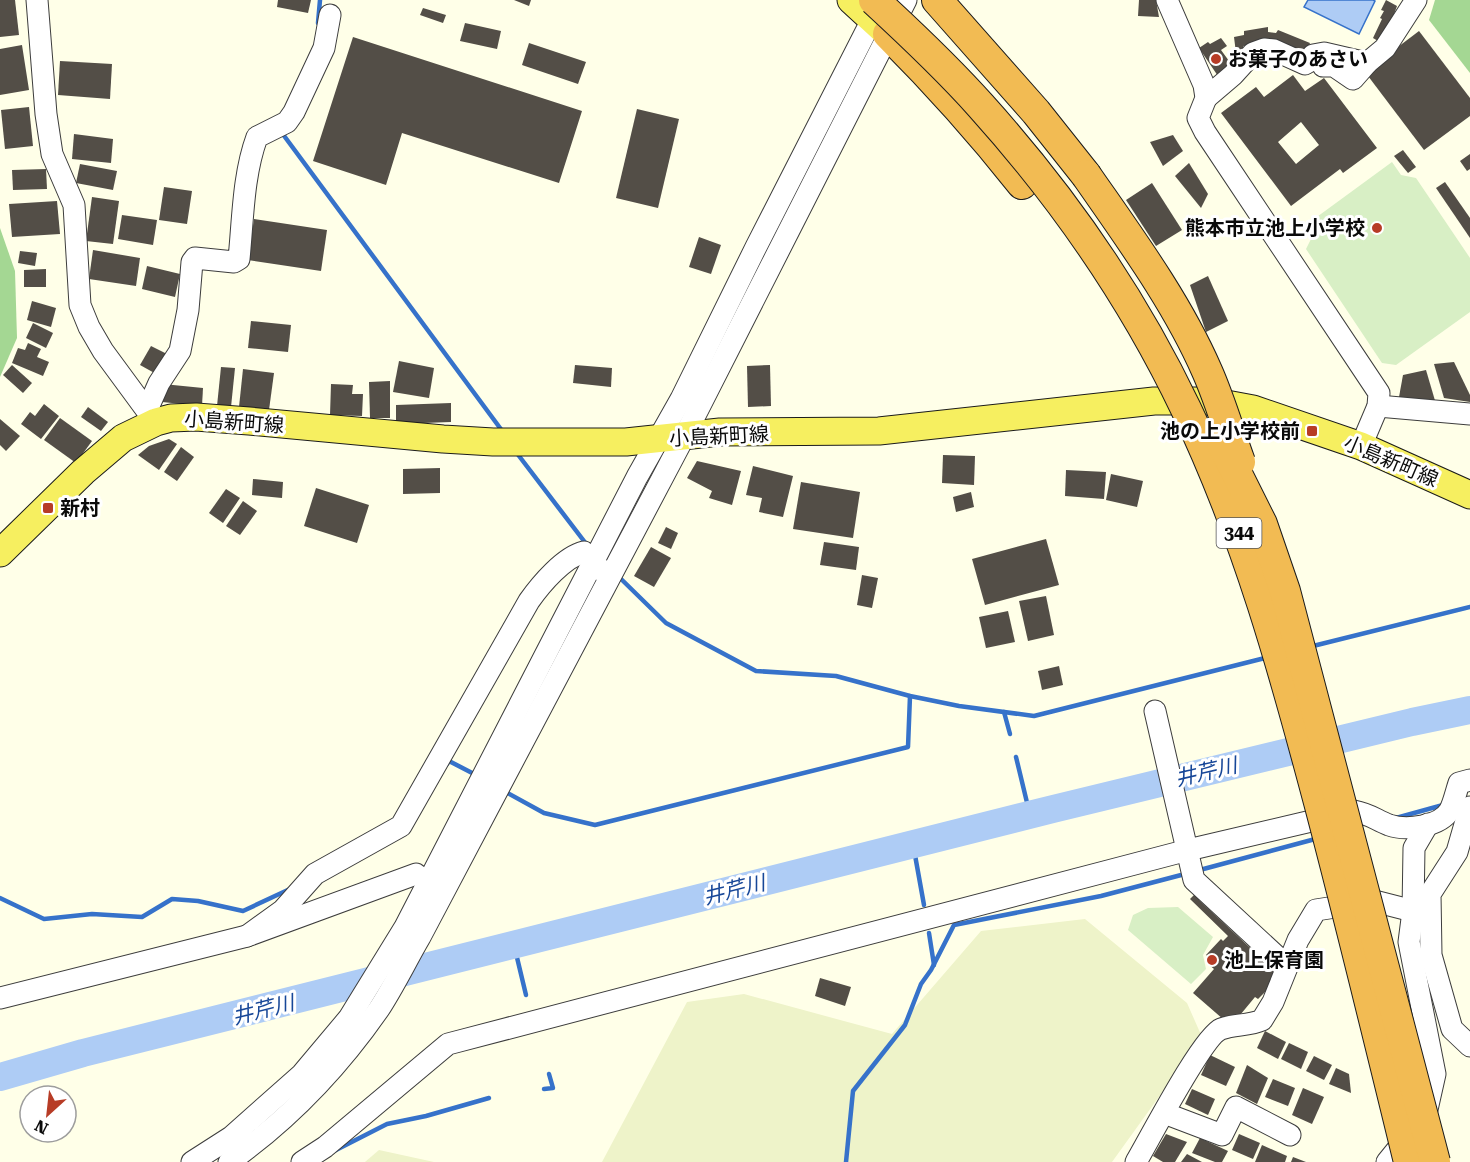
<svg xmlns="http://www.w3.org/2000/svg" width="1470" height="1162" viewBox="0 0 1470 1162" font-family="'Roboto Serif','Noto Sans JP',serif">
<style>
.farmland{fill:#eef3c9}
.forest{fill:#a4d793}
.pitch{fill:#d8efc5}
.water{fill:#aeccf5;stroke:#3672ca;stroke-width:1.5}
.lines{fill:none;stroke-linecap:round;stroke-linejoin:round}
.stream{stroke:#3672ca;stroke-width:4.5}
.river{stroke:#aeccf5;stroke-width:28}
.building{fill:#534e47;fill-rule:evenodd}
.minor-casing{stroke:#3d3d3d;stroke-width:23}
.major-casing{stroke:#1b1b1b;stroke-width:29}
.highway-casing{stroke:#1b1b1b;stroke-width:32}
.minor{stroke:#fff;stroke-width:21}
.major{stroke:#f6ef60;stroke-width:27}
.highway{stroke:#f2bb53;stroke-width:30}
.highway-bridge-casing{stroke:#1b1b1b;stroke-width:32;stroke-linecap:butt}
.highway-bridge{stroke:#f2bb53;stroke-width:30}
.poi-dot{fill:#b73c26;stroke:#fff;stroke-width:2}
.labels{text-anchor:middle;stroke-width:6;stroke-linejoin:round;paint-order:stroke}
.shield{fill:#fff;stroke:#545454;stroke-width:1.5}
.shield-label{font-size:18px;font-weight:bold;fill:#0a0a0a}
.poi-label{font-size:20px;font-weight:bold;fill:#0a0a0a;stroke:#fff;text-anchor:start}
.street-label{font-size:20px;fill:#0a0a0a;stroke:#fff}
.water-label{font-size:21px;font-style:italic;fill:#174798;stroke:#fff}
</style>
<rect width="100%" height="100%" fill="#ffffe8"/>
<g class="farmland">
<path d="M1085,919L1187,1003L1202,1037L1112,1162H602L687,1002L744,994L892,1034L981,931Z"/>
<path d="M379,1150L434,1162H365Z"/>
</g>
<g class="forest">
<path d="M1435,0H1470V73L1429,20Z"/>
<path d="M0,228L15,271L17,338L0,377Z"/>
</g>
<g class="pitch">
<path d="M1392,162L1401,175L1416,178L1470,258V312L1396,365L1382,363L1306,249L1312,237L1310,222Z"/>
<path d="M1178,907L1213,937L1203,955L1206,969L1191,984L1128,930L1133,915L1148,908Z"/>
</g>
<path class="water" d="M1308,0H1373L1375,1L1359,34L1304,7Z"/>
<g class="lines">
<g class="stream">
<path d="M318,23L320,0"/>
<path d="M282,133L503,432"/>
<path d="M516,452L587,545"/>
<path d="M619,577L666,623L756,671L836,676L910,696L959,706L1034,716L1269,657"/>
<path d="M1309,647L1470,607"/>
<path d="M1004,712L1010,734"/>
<path d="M1016,757L1030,815"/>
<path d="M447,764L449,761L476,775"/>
<path d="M504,791L544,813L595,825L908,747L910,696"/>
<path d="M1396,818L1443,805"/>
<path d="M913,844L924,905"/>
<path d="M1196,871L1319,838"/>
<path d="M0,898L44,919L92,914L142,917L172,899L198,901L243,911L290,889"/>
<path d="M929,933L934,965"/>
<path d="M514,945L526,995"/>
<path d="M544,1089L553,1088L549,1074"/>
<path d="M334,1151L387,1124L426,1116L489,1098"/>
<path d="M846,1162L853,1091L905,1025L921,984L931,970L954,925L1101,896L1185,874"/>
</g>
<path class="river" d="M0,1077L83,1053L1053,809L1412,722L1470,710"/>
</g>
<g class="building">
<path d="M0,0H15L19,35L0,37Z"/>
<path d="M278,0H311L308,13L277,7Z"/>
<path d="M514,0H531L529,6Z"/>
<path d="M1139,0H1156L1159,17L1138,16Z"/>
<path d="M1386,0L1397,6L1383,44L1373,38L1382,19L1380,18L1384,11L1381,10Z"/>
<path d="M423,8L446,15L443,23L420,15Z"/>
<path d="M465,23L501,31L497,49L460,41Z"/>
<path d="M1268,27V32L1276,33L1278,30L1310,43L1304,58L1270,44L1243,46L1244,52L1236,53L1234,37L1244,35V31Z"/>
<path d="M1419,31L1470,98V116L1424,150L1365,72Z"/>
<path d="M353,37L582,111L559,183L402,133L386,185L313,161Z"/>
<path d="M1221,38L1227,46L1221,50L1229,61L1231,60L1235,66L1220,79L1199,48L1208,42L1210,44Z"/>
<path d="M529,43L586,62L578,84L522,65Z"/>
<path d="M22,45L29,90L0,95V49Z"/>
<path d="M60,61L112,64L110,99L58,95Z"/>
<path d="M1293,75L1305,91L1324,78L1377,148L1343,173L1340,169L1291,206L1221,113L1256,87L1264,97ZM1301,122L1319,145L1296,164L1278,142Z"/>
<path d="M29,107L33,146L5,149L1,110Z"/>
<path d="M637,109L679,119L658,208L616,198Z"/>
<path d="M74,134L113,139L111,163L72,159Z"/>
<path d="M1173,135L1183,151L1163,166L1150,142Z"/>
<path d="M1403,150L1416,167L1408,173L1394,156Z"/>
<path d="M1470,154V169L1467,171L1460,161Z"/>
<path d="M1189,163L1208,194L1201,208L1175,176Z"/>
<path d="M80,164L117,171L113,190L76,183Z"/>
<path d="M46,169L47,189L13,190L12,170Z"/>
<path d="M1445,182L1470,218V238L1436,188Z"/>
<path d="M1152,183L1182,230L1156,246L1126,200Z"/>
<path d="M164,187L192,191L187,224L159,220Z"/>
<path d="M92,197L119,201L113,244L86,241Z"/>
<path d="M57,201L60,234L12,237L9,204Z"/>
<path d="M122,215L157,220L153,245L118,239Z"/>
<path d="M254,219L327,230L321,271L248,260Z"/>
<path d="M699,237L721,245L711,274L689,267Z"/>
<path d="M93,250L140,258L136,286L89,279Z"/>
<path d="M20,251L37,253L35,266L18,263Z"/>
<path d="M147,266L180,274L175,297L142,289Z"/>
<path d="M46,269V287H24V270Z"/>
<path d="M1208,276L1228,321L1206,332L1190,285Z"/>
<path d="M32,301L56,308L51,327L27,320Z"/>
<path d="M251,321L291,325L288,352L248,348Z"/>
<path d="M33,323L53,333L46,348L26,338Z"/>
<path d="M28,343L41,349L37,357L49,362L43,376L12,363L18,348L25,350Z"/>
<path d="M151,346L169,355L158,375L140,365Z"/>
<path d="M399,361L434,368L429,398L393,392Z"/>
<path d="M1454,362L1470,395V402L1444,398L1434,364Z"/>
<path d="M12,365L32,383L23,393L3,375Z"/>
<path d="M575,365L612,368L611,387L573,383Z"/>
<path d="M770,365L771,406L748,407L747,366Z"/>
<path d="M221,367L235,368L231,407L217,406Z"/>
<path d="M243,369L274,373L269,410L239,407Z"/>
<path d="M1426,370L1436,404L1399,397L1403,375Z"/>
<path d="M390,381V418H370L369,382Z"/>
<path d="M163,384L203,388L202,406L162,402Z"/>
<path d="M331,384L353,385L352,394H363L362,416L330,415Z"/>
<path d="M451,403V422L396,424V405Z"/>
<path d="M44,404L59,416L41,439L21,424L30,412L35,416Z"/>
<path d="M88,407L108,422L101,431L81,417Z"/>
<path d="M60,418L92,441L76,463L44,440Z"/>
<path d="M0,419L20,436L6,451L0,445Z"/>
<path d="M169,439L177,444L159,470L138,455L149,446Z"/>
<path d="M181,447L194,457L177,481L164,472Z"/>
<path d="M943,455L975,456L974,485L942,483Z"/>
<path d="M697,461L741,471L732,505L709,498L712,491L687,478Z"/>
<path d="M753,466L793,476L783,517L759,512L762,498L746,495Z"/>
<path d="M440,468V493L403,494V469Z"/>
<path d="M1066,470L1106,472L1104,499L1065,496Z"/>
<path d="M1111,474L1143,481L1137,507L1106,500Z"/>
<path d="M253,479L283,482L282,498L252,495Z"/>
<path d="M801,482L860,492L853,538L793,529Z"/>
<path d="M316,488L369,505L357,543L304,526Z"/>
<path d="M226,489L240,498L223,523L209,513Z"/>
<path d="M971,492L974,507L956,512L953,497Z"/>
<path d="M243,501L257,511L240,535L226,526Z"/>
<path d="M666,527L678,533L671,549L658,543Z"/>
<path d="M1046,539L1059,585L985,605L972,559Z"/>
<path d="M824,542L859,547L856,570L820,565Z"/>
<path d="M651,547L671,558L654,587L634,576Z"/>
<path d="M862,575L878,578L872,608L857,605Z"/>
<path d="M1046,596L1054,635L1028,641L1019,601Z"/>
<path d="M1008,611L1015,642L986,648L979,617Z"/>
<path d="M1059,666L1063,685L1042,690L1038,671Z"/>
<path d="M1194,895H1196L1201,899L1199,900L1275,971L1276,977L1268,985L1270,987L1258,999L1255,997L1231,1026L1193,993L1214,969L1208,964L1212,960L1206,955L1221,939L1223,941L1228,936L1190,899Z"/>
<path d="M820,978L851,987L845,1006L815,996Z"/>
<path d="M1265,1031L1286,1042L1278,1059L1257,1048Z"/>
<path d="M1289,1043L1308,1052L1301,1069L1281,1059Z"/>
<path d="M1210,1055L1235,1067L1226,1086L1201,1075Z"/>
<path d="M1314,1056L1332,1065L1324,1080L1306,1071Z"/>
<path d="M1247,1065L1268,1078L1257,1104L1236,1093Z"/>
<path d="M1336,1068L1349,1074L1351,1093L1329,1084Z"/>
<path d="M1273,1079L1295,1088L1288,1106L1265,1097Z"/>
<path d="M1303,1088L1324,1097L1312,1124L1292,1115Z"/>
<path d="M1192,1089L1215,1099L1208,1115L1185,1104Z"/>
<path d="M1166,1134L1187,1142L1175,1162H1163L1153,1156Z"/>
<path d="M1239,1134L1260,1143L1253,1159L1232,1150Z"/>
<path d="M1200,1138L1228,1151L1222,1162H1215L1192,1153Z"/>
<path d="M1262,1145L1287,1156L1285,1162H1255Z"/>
<path d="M1187,1154L1202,1162H1181Z"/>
<path d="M1293,1157L1306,1162H1291Z"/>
</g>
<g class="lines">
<g class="minor-casing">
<g id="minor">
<path d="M37,0L46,114L52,154L74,205L80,305L89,327L103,351L153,419"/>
<path d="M1167,0L1204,85L1206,98L1198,118L1205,132L1379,393L1378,406L1361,446"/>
<path d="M1323,66H1334L1353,79L1367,63"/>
<path d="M1206,98L1233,75L1253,53L1264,49L1274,50L1305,64L1310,61L1313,55L1324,53L1367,63L1385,48L1416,0"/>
<path d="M1378,406L1470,414"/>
<path d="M147,410L159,383L180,351L188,310L192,262L195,258L234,262L239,259C243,219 243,175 257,137L287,122L294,112L324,48L330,15"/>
<path d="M1155,711L1194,880L1287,966"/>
<path d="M1470,807L1457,852L1430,894L1431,955L1452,1029L1470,1046"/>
<path d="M247,936L283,910L315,874L401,826L529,601C541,584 564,557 584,552L602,571"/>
<path d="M0,998L247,936L416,874"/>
<path d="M1164,1113L1222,1135L1236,1107L1290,1135"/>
<path d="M192,1162L231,1137L302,1074L349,1018L405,927L637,477L681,399L756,247L879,6"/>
<path d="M229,1162C287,1121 338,1068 379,1009C394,986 406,961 420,937L684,437L906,0"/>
<path d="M302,1162L325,1147L448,1044L1188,850L1354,811C1370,814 1376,820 1389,825C1406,831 1440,827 1450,810C1454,802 1456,792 1459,783L1470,780"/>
<path d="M1136,1162C1149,1140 1203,1036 1221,1029C1234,1024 1249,1026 1262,1020L1273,1002L1298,940L1316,910L1374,901L1413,911"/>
<path d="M1387,1162L1426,1114L1435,1074L1409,942L1413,911L1414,848L1428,824"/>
</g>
</g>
<g class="major-casing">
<g id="major">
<path d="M851,0L888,34"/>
<path d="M0,553L83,472L123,438L156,422L171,418L196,417L249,421L443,439L493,442H626L720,432L879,431L1154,401H1210L1253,409L1361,446L1470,495"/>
</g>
</g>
<g class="highway-casing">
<g id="highway">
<path d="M937,0L1036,112L1086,175"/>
<path d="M888,34C936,82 980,131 1022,184"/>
</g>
</g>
<use href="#minor" class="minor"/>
<use href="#major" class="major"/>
<use href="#highway" class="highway"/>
<g class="highway-bridge-casing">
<g id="highway-bridge">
<path d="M874,0C911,34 948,69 981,106C1062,196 1134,300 1186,409C1247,536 1284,670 1320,806C1351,924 1380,1043 1409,1162"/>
<path d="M1086,175C1129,237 1177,302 1207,371C1220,400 1229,432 1240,462"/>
<path d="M1222,444L1262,524L1285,591L1435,1162"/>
</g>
</g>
<use href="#highway-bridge" class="highway-bridge"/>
</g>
<g class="poi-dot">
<circle cx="1216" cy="59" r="6"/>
<circle cx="1377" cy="228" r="6"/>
<rect x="1306" y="425" width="12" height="12" rx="3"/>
<rect x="42" y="502" width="12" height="12" rx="3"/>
<circle cx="1212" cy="960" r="6"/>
</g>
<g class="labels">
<rect class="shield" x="1216.5" y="518" width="45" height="30" rx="4.5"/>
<g class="shield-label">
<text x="1239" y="539">344</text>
</g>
<g class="poi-label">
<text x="1228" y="66">お菓子のあさい</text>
<text x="1365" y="235" text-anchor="end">熊本市立池上小学校</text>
<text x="1300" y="438" text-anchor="end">池の上小学校前</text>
<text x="60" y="515">新村</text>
<text x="1224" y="967">池上保育園</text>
</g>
<g class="street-label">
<text transform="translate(234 422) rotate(4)" y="7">小島新町線</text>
<text transform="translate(719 436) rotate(-3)" y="7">小島新町線</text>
<text transform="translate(1391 461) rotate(23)" y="7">小島新町線</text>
</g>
<g class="water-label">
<text transform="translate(1206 772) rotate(-13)" y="7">井芹川</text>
<text transform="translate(734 890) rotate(-14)" y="7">井芹川</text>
<text transform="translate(263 1010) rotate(-14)" y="7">井芹川</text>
</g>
</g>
<g transform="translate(48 1114) rotate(207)"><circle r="28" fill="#ffffff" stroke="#9d9d9d" stroke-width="1.5"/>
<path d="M0-4.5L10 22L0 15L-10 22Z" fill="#b73c26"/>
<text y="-9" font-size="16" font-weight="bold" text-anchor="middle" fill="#0a0a0a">N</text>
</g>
</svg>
